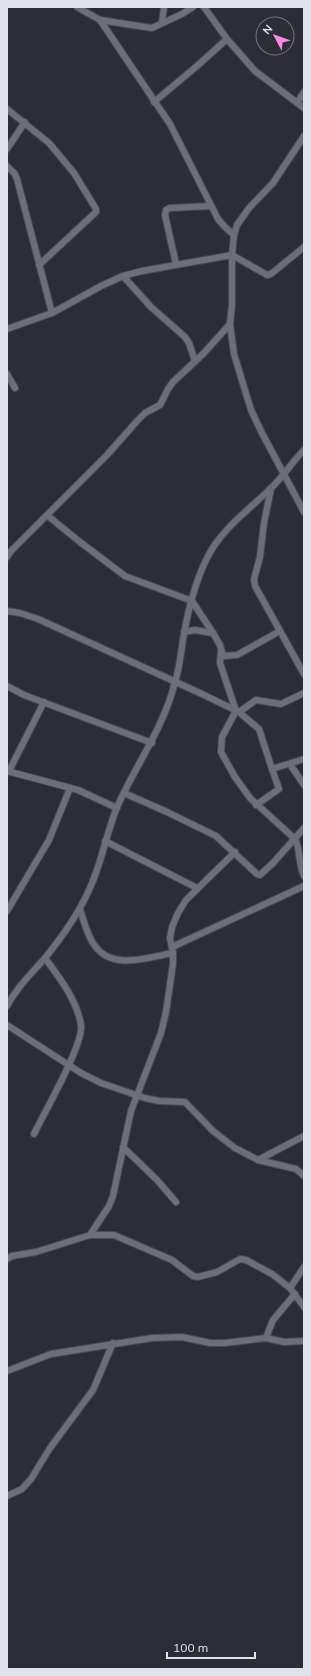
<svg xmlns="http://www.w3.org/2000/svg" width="311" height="1676" viewBox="0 0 311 1676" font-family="Mulish,sans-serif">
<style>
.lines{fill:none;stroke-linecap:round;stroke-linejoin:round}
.minor-casing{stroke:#4a4b51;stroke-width:8}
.minor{stroke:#6d6e76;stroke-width:6}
</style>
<rect width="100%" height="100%" fill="#2d2d34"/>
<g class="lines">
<g class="minor-casing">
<g id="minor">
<path d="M77,7L100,20L152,28L182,14L193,7"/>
<path d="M204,7L227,39L255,71L304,108"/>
<path d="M100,20L170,124L218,219L225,227L234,235"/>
<path d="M162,23L164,7"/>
<path d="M154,102L197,66L227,39"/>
<path d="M297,103L304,92"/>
<path d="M7,109L49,143L74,173L96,209V212L39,265"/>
<path d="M7,149L25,122"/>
<path d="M7,166L15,174L17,179L52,313"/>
<path d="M176,264L165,215L166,210L170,208L211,206"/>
<path d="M123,276L151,307L185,337L189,343L195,361"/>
<path d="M230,324L234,354L251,410L262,433L304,512"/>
<path d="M7,329L52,313L101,286L123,276L142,271L232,255L267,275L271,274L304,247"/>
<path d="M7,374L15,388"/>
<path d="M271,489L264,523L260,557L254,579L255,586L304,674"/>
<path d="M48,516L80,542L125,576L192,601L213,633"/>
<path d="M7,557L11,551L107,455L138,420L145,413L160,405L168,389L173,382L203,354L230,324L232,304V255L234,235L237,225L249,208L273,183L304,136"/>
<path d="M7,611L20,613L38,619L202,694L239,712L256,700L281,704L304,693"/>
<path d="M184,632L195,630L213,633L220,645L223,656L237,655L280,631"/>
<path d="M221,651L220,663L236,711L222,737L221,752L235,777L250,798L295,839C301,851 298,864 304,876"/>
<path d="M7,686L24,695L152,743"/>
<path d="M239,712L259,729L272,769L304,759"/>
<path d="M290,764L304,785"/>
<path d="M7,771L78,790L117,808"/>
<path d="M9,771L44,702"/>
<path d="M124,793L167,812L216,836L257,874L260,875L273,863L304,828"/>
<path d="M256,805L279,789L272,769"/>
<path d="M105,841L197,888"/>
<path d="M80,909C84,921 87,936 95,946C113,971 148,957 173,953"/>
<path d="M7,911L49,840L70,788"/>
<path d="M172,947L304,886"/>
<path d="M7,1006C17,987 31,974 45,958C62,937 78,915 89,890C102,863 106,833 118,805C137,763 164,727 175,682C180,667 181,650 184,634C189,606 197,574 212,549C227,525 251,508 270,489C283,477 292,462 304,450"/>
<path d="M7,1025L81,1073L101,1083L145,1098L159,1101L185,1102L213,1131L235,1148L258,1160L296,1169L304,1176"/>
<path d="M34,1134C44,1113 84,1044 81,1025C77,1000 59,977 45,958"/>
<path d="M123,1147L157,1180L176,1202"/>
<path d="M258,1160L304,1136"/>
<path d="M90,1235L109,1206L113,1196L131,1111L161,1033L166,1012L173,964V953L170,938L172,927L178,913L186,900L235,852"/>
<path d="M7,1259L12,1256L36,1252L90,1235H114L172,1260L193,1276L198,1277L217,1272L240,1259L246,1260L272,1274L290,1288L304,1307"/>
<path d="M290,1288L304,1267"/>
<path d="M266,1338L273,1320L295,1294"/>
<path d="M7,1371L51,1354L152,1338L182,1337L210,1343H225L266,1338L284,1342L304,1341"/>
<path d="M7,1496L22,1489L31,1479L50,1448L93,1390L113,1343"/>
</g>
</g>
<use href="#minor" class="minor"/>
</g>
<rect width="311" height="1676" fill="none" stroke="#e2e3e8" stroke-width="16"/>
<g transform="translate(275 36) rotate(311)"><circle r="19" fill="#2d2d34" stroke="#75767c"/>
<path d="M0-3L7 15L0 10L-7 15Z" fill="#fc86e4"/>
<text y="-6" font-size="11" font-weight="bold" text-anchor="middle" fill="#e2e3e8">N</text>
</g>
<path d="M167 1652v6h88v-6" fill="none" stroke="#e2e3e8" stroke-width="2"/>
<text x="173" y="1652" font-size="12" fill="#e2e3e8" stroke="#2d2d34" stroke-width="3" paint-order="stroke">100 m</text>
</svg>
